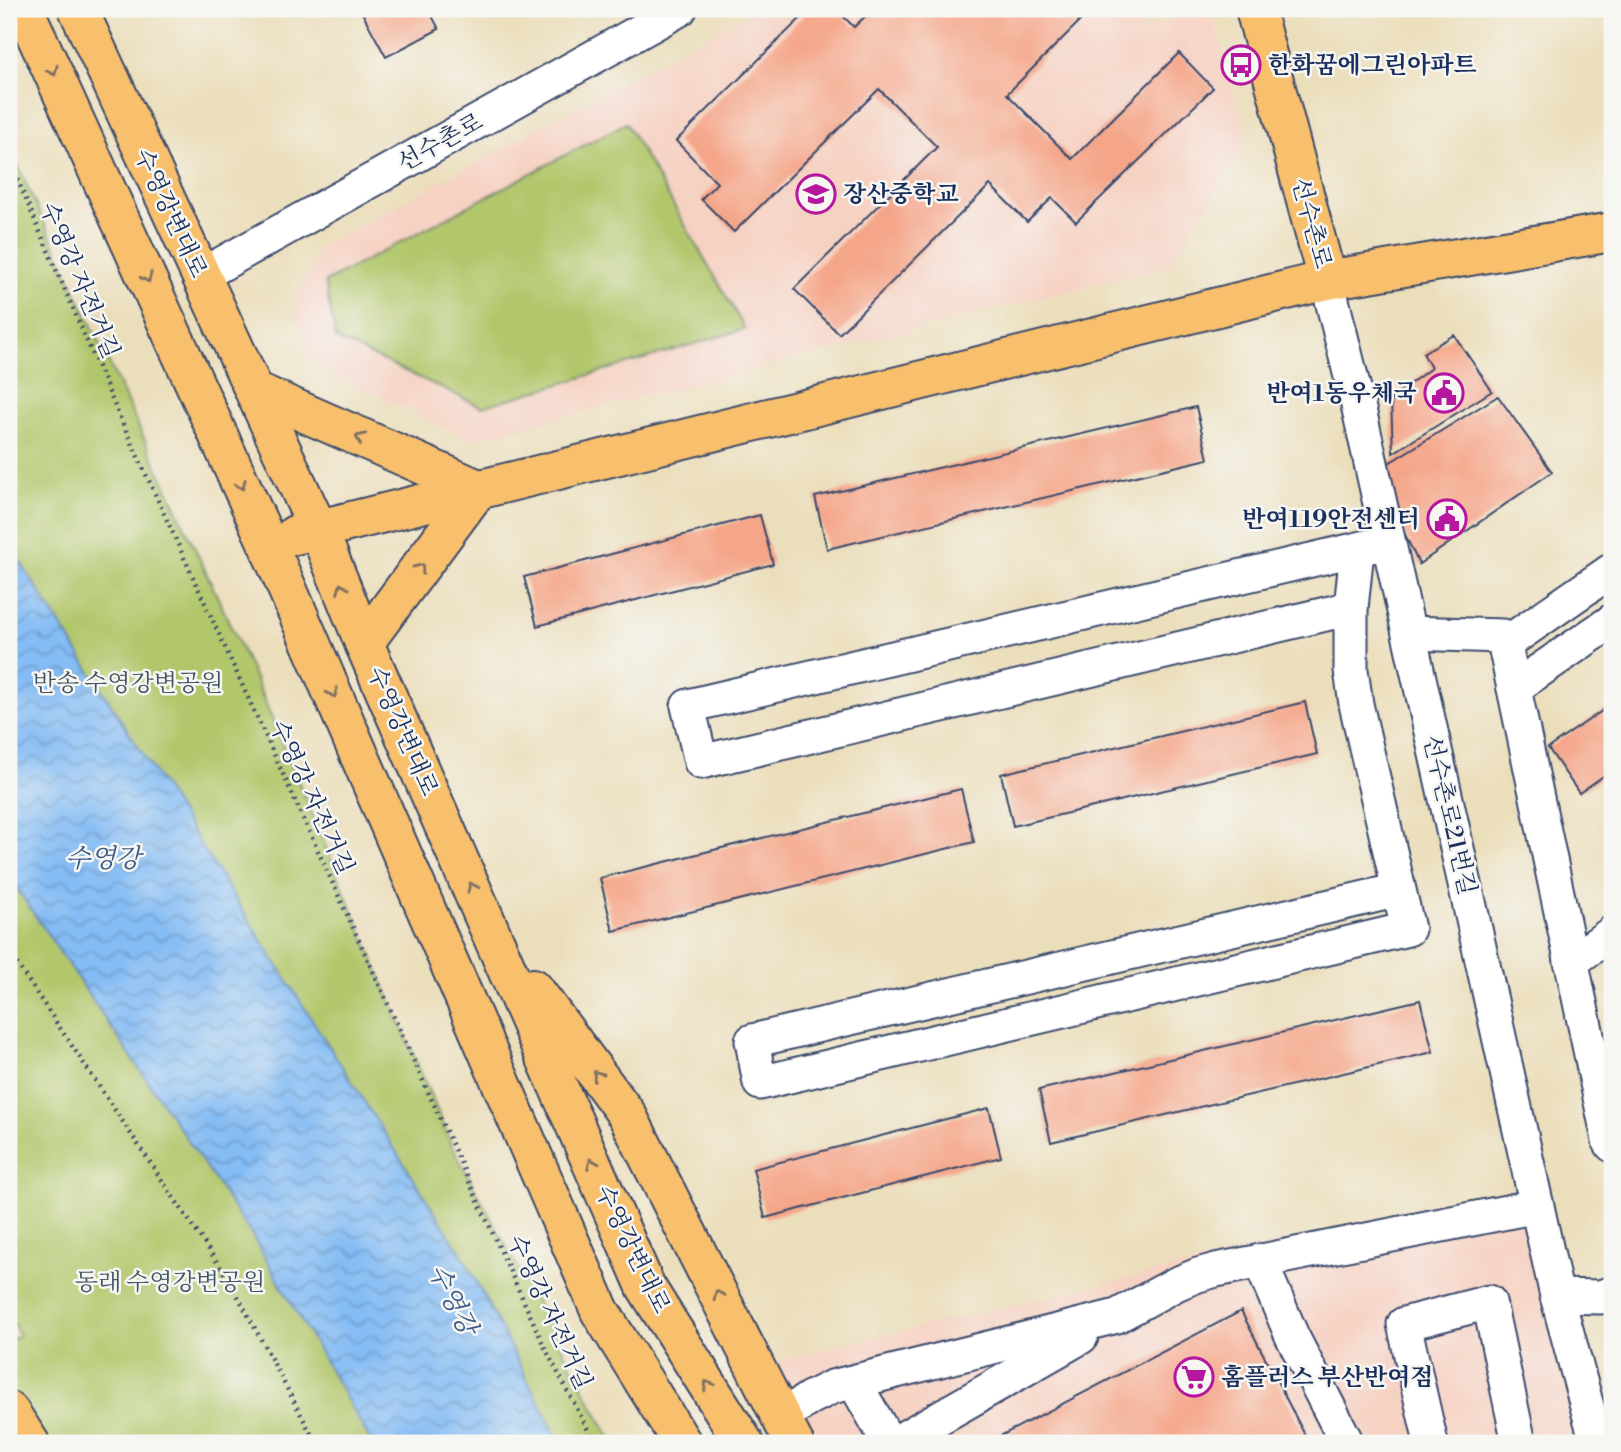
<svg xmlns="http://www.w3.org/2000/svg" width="1621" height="1452" viewBox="0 0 1621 1452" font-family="'Libre Bodoni','Noto Serif KR',serif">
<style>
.built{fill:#f6d2c3}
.park{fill:#b2c76c;stroke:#667b65;stroke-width:2}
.water{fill:url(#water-waves);stroke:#5076a9;stroke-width:2}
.building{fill:#f5a689}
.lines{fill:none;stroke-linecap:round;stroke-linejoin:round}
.minor-casing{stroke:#3a496c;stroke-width:37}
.major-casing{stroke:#3a496c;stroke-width:42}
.highway-casing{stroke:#3a496c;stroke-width:42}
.path{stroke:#3a496c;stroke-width:4.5;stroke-dasharray:2 5;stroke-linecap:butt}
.minor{stroke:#fff;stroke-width:33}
.major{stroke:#f8bf6c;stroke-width:38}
.highway{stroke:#f8bf6c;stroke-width:38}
.oneway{stroke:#7e7064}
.labels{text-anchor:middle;stroke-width:5;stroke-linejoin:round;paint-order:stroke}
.poi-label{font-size:24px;font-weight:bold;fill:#1b2f5e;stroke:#f6f6f2;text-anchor:start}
.street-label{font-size:24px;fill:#1b2f5e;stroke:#f6f6f2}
.park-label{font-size:24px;fill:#415562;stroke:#f6f6f2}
.water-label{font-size:26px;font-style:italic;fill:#3a598b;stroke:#f6f6f2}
</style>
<defs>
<pattern id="water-waves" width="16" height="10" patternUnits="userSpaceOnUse" patternTransform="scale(1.75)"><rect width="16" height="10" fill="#84bcf4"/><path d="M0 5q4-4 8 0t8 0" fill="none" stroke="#6b99c9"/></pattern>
</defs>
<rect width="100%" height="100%" fill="#f6f6f2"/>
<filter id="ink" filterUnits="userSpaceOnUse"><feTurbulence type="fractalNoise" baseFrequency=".0143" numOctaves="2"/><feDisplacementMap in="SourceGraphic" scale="14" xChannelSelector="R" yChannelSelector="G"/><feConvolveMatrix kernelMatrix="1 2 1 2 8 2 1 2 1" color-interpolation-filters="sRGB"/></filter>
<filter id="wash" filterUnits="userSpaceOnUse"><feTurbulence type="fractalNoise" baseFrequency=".00686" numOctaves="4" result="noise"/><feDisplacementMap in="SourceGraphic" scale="28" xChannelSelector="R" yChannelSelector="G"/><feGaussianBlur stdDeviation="1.57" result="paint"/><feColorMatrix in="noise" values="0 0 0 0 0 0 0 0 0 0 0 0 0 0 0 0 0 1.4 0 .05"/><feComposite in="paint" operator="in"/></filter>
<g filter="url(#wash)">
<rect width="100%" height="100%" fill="#ebdebb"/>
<g class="built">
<path d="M757,9H1137L1145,30L1196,9H1211L1247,140L1170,266L471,440L311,363L293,308L319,248Z"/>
<path d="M1514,1188L1579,1443H804L766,1363Z"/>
</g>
<g class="park">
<path d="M626,123L745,329L482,407L336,339L325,282Z"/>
<path d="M9,147L253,674L452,1146L613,1443H9V1341L19,1335L9,1314Z"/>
</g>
<path class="water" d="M9,544L464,1258L560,1443H372L252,1235L9,877Z"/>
<g id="blocks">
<g class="building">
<path d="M360,9H445L432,16L439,29L386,57Z"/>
<path d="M810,9H836L854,27L873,9H915L920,13L924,9H1092L1007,94L1072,159L1179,53L1213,88L1076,222L1052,198L1027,222L990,185L839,334L794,289L937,147L879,89L734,232L701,199L717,183L676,141Z"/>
<path d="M1454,335L1492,391L1393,453L1391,398L1431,368L1423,353Z"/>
<path d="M1498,396L1552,472L1419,564L1397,518L1384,466Z"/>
<path d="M1196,407L1208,459L827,549L815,497Z"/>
<path d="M760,515L773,564L537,626L524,577Z"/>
<path d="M1305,702L1317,754L1013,826L1001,774Z"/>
<path d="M1612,704V770L1579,793L1548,748Z"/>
<path d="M961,789L974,842L613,931L600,878Z"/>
<path d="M1420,1000L1433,1052L1051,1142L1039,1090Z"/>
<path d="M989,1108L1001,1157L765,1218L753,1169Z"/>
<path d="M1241,1311L1309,1443H987Z"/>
</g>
</g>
</g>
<g filter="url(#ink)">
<use href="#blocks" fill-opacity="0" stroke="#3a496c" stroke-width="2"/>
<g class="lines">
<g class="minor-casing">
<g id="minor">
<path d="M200,276L680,9"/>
<path d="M1327,280L1358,405L1557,1296L1597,1443"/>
<path d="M1357,550L1351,608L701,762L688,706L1388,542"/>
<path d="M1351,608V670L1356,704L1408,929L760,1083L752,1041L1399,890"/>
<path d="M1409,633L1503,636L1609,1140L1612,1145"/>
<path d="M1505,644L1612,570"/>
<path d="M1514,688L1612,621"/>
<path d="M1571,962L1612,933"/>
<path d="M1260,1261L1292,1336L1347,1443"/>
<path d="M1557,1296L1601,1297L1612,1293"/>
<path d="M854,1382L889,1443"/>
<path d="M780,1418L810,1398L832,1387L1117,1316L1176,1284L1198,1275L1216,1270L1537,1206"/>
<path d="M895,1443L1081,1337"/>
<path d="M1431,1443L1404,1324L1489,1302L1519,1443"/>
</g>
</g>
<g class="major-casing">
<g id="major">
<path d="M24,9L267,542L600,1311L682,1443"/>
<path d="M78,9L318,529L364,643L646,1287L744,1443"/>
<path d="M1255,9L1327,280"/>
<path d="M255,391L478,489L364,643"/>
<path d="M295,535L1327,280L1612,232"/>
<path d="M533,988L627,1115L794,1443"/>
</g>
</g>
<g class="highway-casing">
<path id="highway" d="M9,1411L30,1443"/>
</g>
<g class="path">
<path d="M9,160L118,413L546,1350L595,1443"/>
<path d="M9,952L231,1283L316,1443"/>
</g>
<use href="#minor" class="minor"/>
<use href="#major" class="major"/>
<use href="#highway" class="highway"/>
</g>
<defs><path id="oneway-chevron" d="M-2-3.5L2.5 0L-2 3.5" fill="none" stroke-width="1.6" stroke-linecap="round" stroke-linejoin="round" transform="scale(1.75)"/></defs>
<g class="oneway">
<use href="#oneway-chevron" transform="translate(53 71) rotate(65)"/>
<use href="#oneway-chevron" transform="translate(147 278) rotate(66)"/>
<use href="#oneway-chevron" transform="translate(360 438) rotate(-156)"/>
<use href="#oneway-chevron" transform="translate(241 485) rotate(66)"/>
<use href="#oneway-chevron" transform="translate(420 568) rotate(-53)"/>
<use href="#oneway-chevron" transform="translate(342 588) rotate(-112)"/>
<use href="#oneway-chevron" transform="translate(333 693) rotate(66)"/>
<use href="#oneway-chevron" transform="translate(472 887) rotate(-114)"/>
<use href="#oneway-chevron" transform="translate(597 1075) rotate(-127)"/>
<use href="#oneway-chevron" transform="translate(592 1163) rotate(-114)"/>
<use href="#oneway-chevron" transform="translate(718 1295) rotate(-117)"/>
<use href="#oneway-chevron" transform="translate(708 1385) rotate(-122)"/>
</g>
</g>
<defs>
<g id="bus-ring" transform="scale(2.0125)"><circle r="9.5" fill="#f6f6f2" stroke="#b5179e" stroke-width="1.5"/><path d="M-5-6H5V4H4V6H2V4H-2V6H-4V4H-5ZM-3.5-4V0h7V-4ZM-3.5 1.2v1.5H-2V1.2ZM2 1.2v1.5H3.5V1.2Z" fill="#b5179e"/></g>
<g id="school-ring" transform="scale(2.0125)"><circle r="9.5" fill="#f6f6f2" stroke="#b5179e" stroke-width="1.5"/><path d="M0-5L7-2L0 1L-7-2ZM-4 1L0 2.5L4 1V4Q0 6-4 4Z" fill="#b5179e"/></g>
<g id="civic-ring" transform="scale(2.0125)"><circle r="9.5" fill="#f6f6f2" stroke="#b5179e" stroke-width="1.5"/><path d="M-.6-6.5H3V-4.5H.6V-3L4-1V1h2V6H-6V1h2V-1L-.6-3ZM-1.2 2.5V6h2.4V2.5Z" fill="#b5179e"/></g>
<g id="supermarket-ring" transform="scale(2.0125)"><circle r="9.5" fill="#f6f6f2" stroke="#b5179e" stroke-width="1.5"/><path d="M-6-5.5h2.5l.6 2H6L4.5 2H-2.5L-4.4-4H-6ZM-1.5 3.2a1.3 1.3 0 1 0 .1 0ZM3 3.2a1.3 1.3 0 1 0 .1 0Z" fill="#b5179e"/></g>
</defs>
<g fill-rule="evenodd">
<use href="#bus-ring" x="1241" y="65"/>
<use href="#school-ring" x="816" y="194"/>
<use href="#civic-ring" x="1444" y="393"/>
<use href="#civic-ring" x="1447" y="519"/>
<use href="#supermarket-ring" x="1194" y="1377"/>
</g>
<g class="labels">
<g class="poi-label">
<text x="1268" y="73">한화꿈에그린아파트</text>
<text x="843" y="202">장산중학교</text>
<text x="1417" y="401" text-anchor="end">반여1동우체국</text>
<text x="1420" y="527" text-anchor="end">반여119안전센터</text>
<text x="1221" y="1385">홈플러스 부산반여점</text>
</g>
<g class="street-label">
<text transform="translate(440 142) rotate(-29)" y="8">선수촌로</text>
<text transform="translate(171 213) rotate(65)" y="8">수영강변대로</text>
<text transform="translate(1312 223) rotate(75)" y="8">선수촌로</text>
<text transform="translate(80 280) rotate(67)" y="8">수영강 자전거길</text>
<text transform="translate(403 731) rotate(66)" y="8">수영강변대로</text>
<text transform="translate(312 797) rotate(65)" y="8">수영강 자전거길</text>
<text transform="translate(1450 815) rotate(77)" y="8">선수촌로21번길</text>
<text transform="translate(633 1249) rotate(64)" y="8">수영강변대로</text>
<text transform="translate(550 1312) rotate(65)" y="8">수영강 자전거길</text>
</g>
<g class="park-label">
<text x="128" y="691">반송 수영강변공원</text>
<text x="170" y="1290">동래 수영강변공원</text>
</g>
<g class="water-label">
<text x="103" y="867">수영강</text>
<text transform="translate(453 1299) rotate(63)" y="9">수영강</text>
</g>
</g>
<rect width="1621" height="1452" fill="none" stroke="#f6f6f2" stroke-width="35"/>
</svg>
